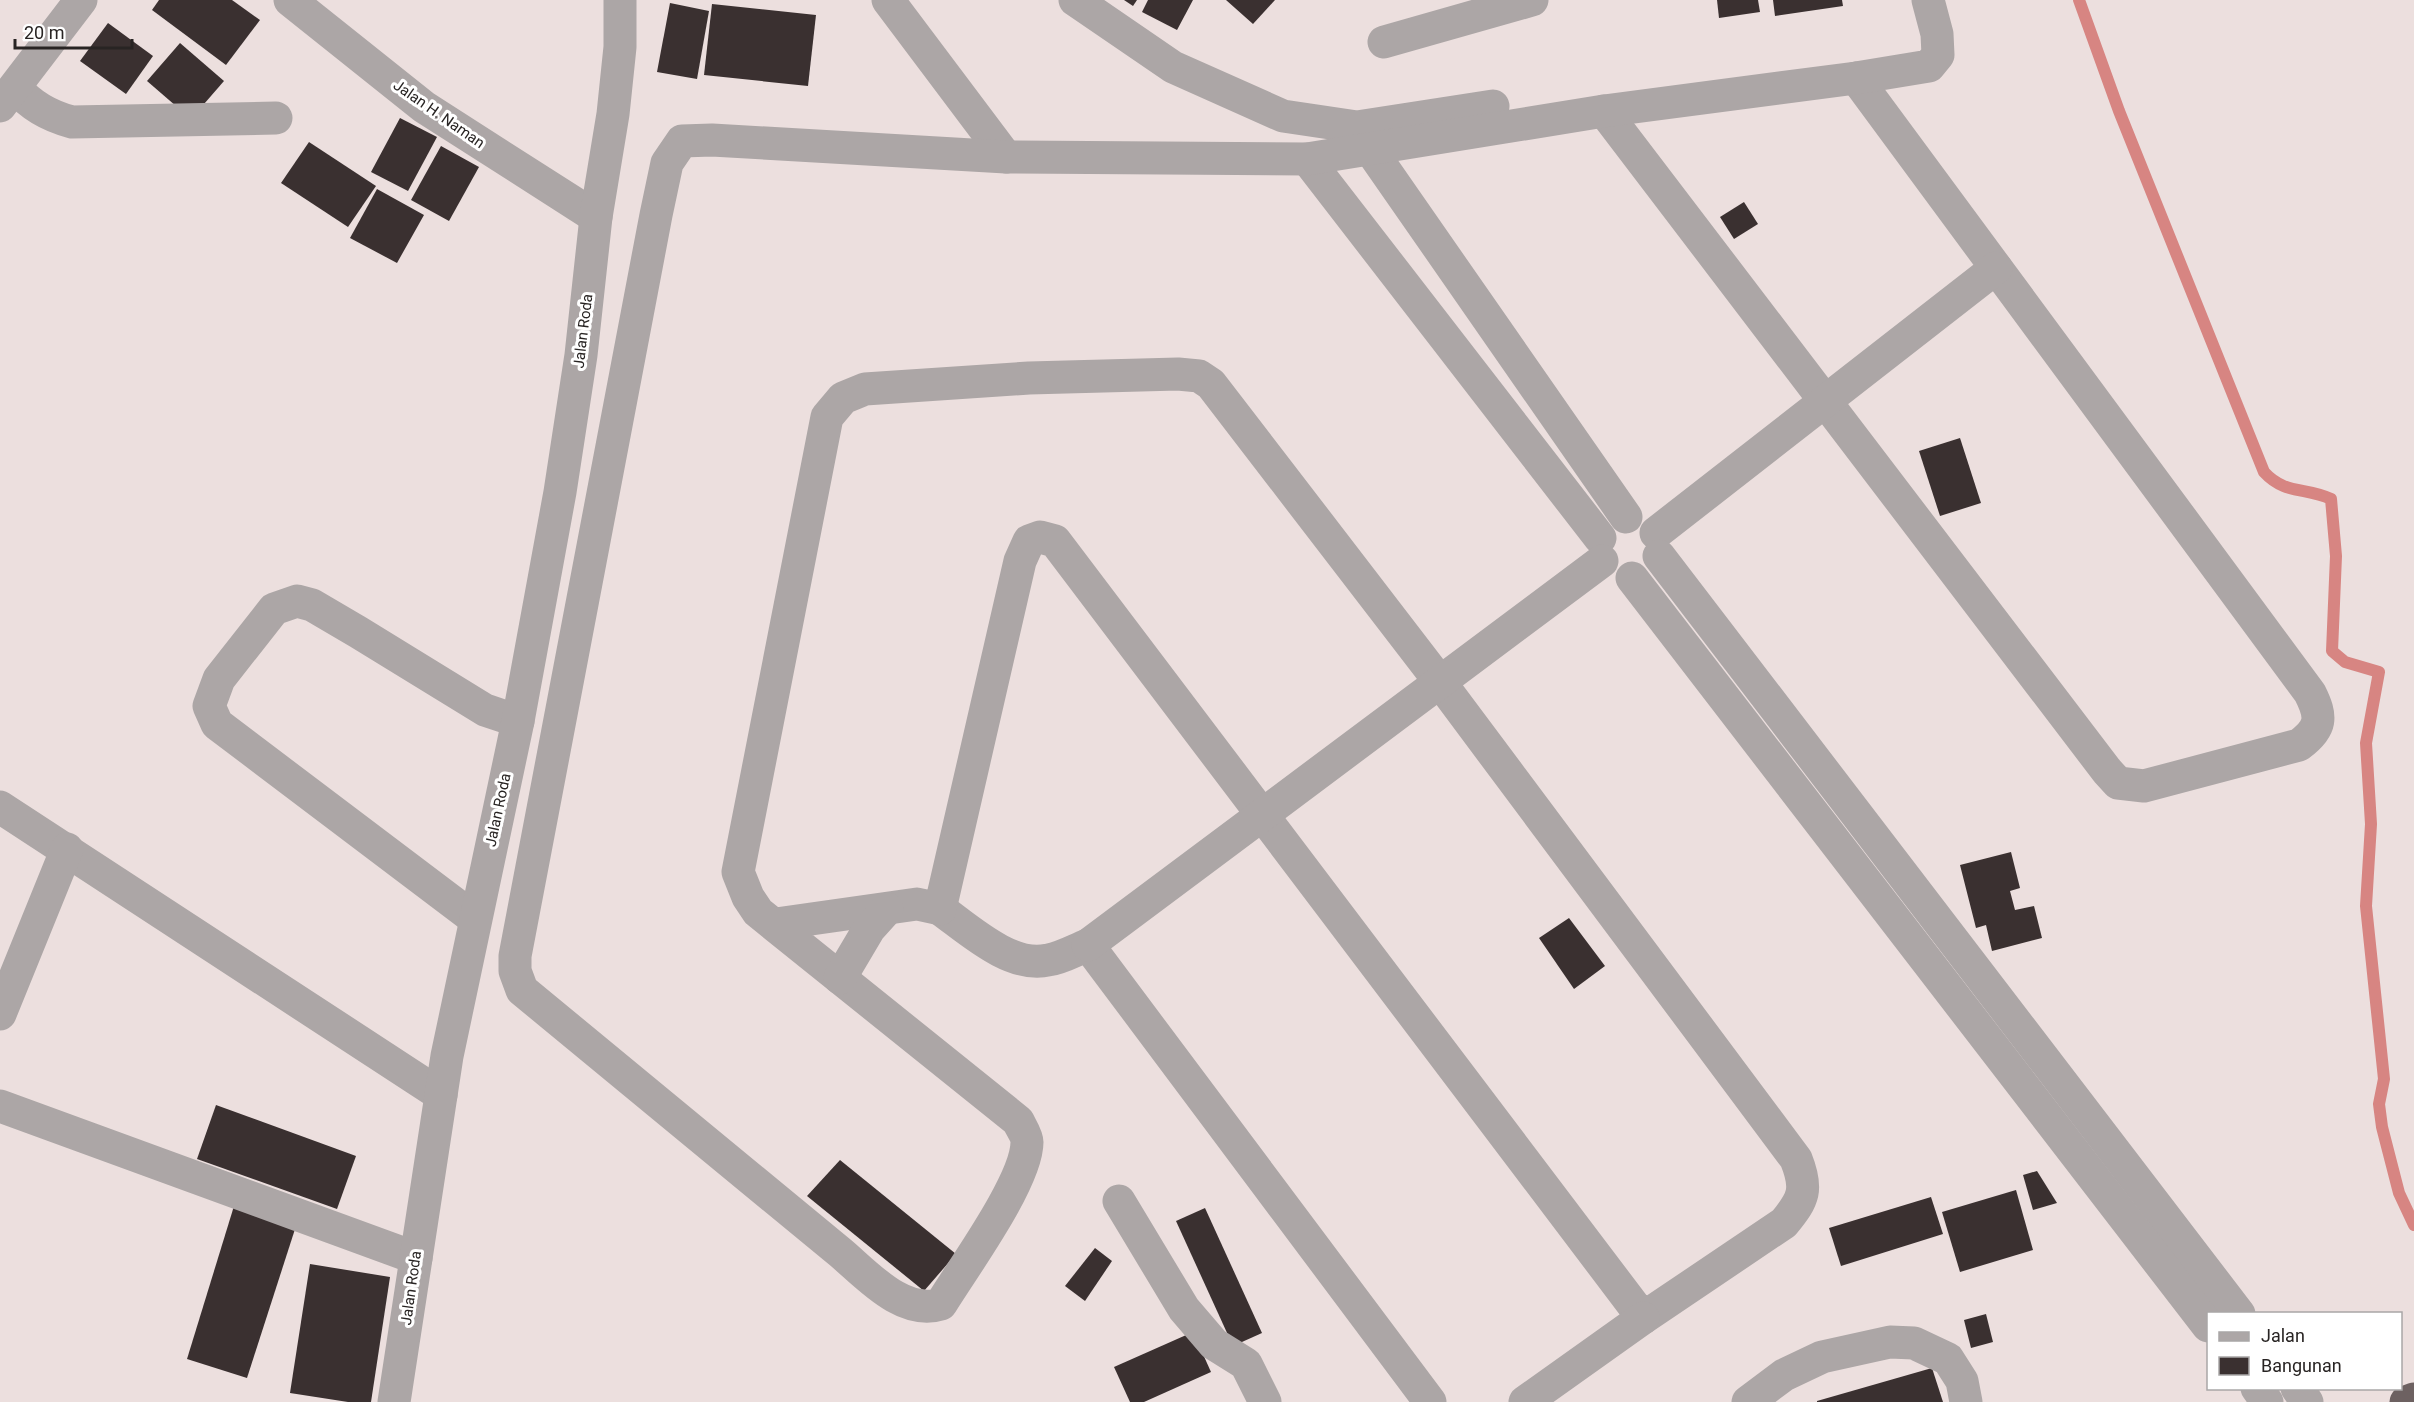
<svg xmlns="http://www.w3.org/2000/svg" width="2414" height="1402" viewBox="0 0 2414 1402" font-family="Roboto,sans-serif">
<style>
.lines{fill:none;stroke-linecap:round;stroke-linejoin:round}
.stream{stroke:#d78582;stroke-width:12}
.building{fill:#3a3030}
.minor{stroke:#aca6a6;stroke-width:33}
.highway{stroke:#6d6161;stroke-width:33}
.labels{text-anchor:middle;stroke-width:6;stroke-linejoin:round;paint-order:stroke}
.street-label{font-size:15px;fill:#282423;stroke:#fff}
</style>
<rect width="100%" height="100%" fill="#ecdfde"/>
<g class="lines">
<path class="stream" d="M2079,0L2119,111L2264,472C2285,495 2306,487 2331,499L2336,556L2332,651L2345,662L2379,672L2366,743L2371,824L2366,906L2384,1079L2379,1104L2382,1127L2399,1193L2414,1225"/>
</g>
<g class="building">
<path d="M159,0H232L260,20L226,65L152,10Z"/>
<path d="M1124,0H1137L1133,6Z"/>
<path d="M1148,0H1193L1177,30L1142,12Z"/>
<path d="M1226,0H1275L1253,24Z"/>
<path d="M1717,0H1758L1760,12L1719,18Z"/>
<path d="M1773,0H1842L1843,6L1775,16Z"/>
<path d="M670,3L709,11L697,79L657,72Z"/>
<path d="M712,4L816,15L808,86L704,75Z"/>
<path d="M108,23L153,56L126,94L80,61Z"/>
<path d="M180,43L224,81L191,119L147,81Z"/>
<path d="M400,118L437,137L408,191L371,172Z"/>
<path d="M309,142L376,186L348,227L281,183Z"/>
<path d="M441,146L479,167L449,221L411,200Z"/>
<path d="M377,189L424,215L397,263L350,238Z"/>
<path d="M1744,202L1758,224L1734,239L1720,217Z"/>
<path d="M1960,438L1981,503L1940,516L1919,451Z"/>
<path d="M2011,852L2020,888L2010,891L2015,910L2034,906L2042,938L1992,951L1986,925L1976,928L1960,865Z"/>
<path d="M1569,918L1605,966L1574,989L1539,938Z"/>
<path d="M216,1105L356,1156L337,1209L197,1159Z"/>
<path d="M840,1160L956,1254L924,1291L807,1196Z"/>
<path d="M2037,1171L2057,1203L2033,1210L2023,1175Z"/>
<path d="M2016,1190L2033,1250L1960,1272L1942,1212Z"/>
<path d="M1931,1197L1943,1234L1841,1266L1829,1228Z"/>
<path d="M234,1206L296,1226L247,1378L187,1359Z"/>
<path d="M1205,1208L1262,1333L1233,1346L1176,1221Z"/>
<path d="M1095,1248L1112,1261L1085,1301L1065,1286Z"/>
<path d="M310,1264L390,1277L371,1402H348L290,1393Z"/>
<path d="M1986,1314L1993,1342L1971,1348L1964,1320Z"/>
<path d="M1193,1332L1211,1372L1144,1402H1130L1114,1367Z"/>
<path d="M1932,1368L1943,1402H1817V1401Z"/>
</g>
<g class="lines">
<g class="minor">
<path d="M290,0L424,107L596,217"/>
<path d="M888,0L1006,157"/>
<path d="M1075,0L1173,67L1283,116L1357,127L1493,106"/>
<path d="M1384,42L1532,0"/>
<path d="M16,88C31,106 49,116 72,122L276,118"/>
<path d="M0,106L81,0"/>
<path d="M1604,111L2107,771L2118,783L2144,786L2299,745C2322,728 2322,717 2310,693L1856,78"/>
<path d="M1370,149L1626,517"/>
<path d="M1307,159L1600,538"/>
<path d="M1656,533L1996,268"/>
<path d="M1659,556L2239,1314"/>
<path d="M1632,578L2208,1326"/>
<path d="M0,807L441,1095"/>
<path d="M940,909C968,929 1011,969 1048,960C1062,958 1075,950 1088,945L1430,1402"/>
<path d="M475,919L217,724L209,706L219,679L274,609L297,601L312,605L358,632L485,710L518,721"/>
<path d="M776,924L917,904L940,909L1020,561L1029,541L1040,537L1055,541L1643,1318L1784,1223C1804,1199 1808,1189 1796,1159L1440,682L1211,384L1199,376L1178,374L1029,378L865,389L843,398L827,417L738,872L748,897L758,912L1018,1121C1021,1127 1027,1136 1027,1142C1027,1181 963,1268 941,1304C903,1316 868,1276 841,1253L522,990L515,971V956L656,215L667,163L682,141L712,140L1006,157L1307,159L1604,111L1856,78L1929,66L1938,55L1937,34L1928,0"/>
<path d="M1088,945L1602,561"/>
<path d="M840,978L869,929L887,909"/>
<path d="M0,1014L67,849"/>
<path d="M0,1106L416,1258"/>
<path d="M1119,1201L1184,1309L1214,1344L1246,1364L1265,1402"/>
<path d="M2257,1388L2267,1402"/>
<path d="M2297,1388L2307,1402"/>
<path d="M394,1402L447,1056L518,721L560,492L581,355L596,217L613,114L620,47V0"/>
<path d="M1525,1402L1643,1318"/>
<path d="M1748,1402L1784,1375L1822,1357L1890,1342L1914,1343L1948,1359L1962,1381L1966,1402"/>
</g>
<path class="highway" d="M2406,1402L2414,1399"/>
</g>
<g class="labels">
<g class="street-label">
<text transform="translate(439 114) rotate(35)" y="5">Jalan H. Naman</text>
<text transform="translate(583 331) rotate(-83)" y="5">Jalan Roda</text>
<text transform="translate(498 810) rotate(-78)" y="5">Jalan Roda</text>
<text transform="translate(411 1288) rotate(-82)" y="5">Jalan Roda</text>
</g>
</g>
<rect x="2207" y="1312" width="195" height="78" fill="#ffffff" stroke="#a9a7a7" stroke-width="1.5"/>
<rect x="2219" y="1332" width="30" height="9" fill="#aca6a6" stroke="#a9a7a7" stroke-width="1.5"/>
<text x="2261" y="1342" font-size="18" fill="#282423">Jalan</text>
<rect x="2219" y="1357" width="30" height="18" fill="#3a3030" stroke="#a9a7a7" stroke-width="1.5"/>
<text x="2261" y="1372" font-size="18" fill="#282423">Bangunan</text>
<path d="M15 39v9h117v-9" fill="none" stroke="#282423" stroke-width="3"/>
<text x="24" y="39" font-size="18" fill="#282423" stroke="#ffffff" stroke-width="4.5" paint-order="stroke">20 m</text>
</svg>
